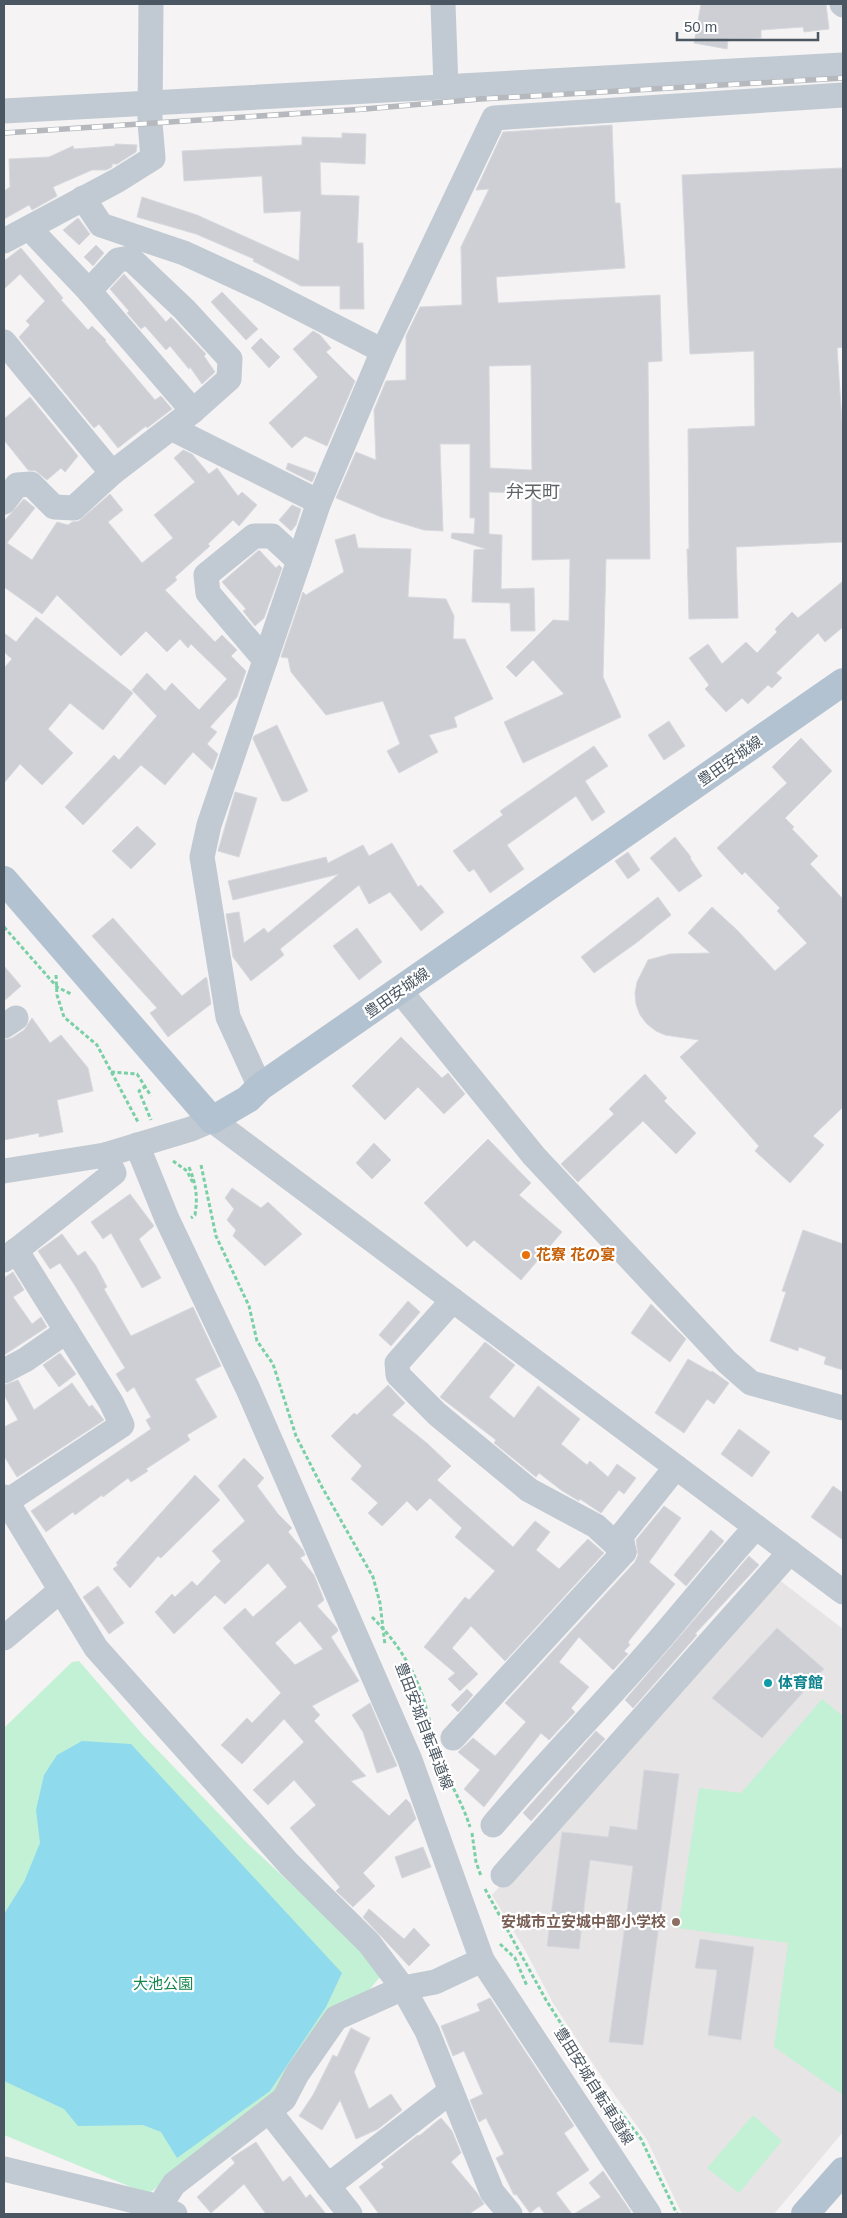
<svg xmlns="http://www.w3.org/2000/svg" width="847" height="2218" viewBox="0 0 847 2218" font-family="Arial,'Noto Sans JP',sans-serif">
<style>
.education{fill:#e6e4e5}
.green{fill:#c3f1d5}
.water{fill:#90daee}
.building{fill:#cdcfd5;stroke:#d7d9de;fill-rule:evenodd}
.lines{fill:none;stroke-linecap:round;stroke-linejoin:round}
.path{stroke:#7ad0a6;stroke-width:3;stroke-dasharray:4 2.5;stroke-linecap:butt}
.minor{stroke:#c1cad2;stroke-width:25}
.major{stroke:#b3c2d1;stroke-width:28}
.rail-casing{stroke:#b5b8bd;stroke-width:5.5}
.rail{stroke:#fff;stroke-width:4;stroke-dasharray:11;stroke-linecap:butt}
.food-dot{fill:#e8710a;stroke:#fff;stroke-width:2}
.culture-dot{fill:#0f9aa8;stroke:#fff;stroke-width:2}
.education-dot{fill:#8d6e63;stroke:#fff;stroke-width:2}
.labels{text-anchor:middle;stroke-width:4.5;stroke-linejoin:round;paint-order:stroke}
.street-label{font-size:15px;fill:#4a5661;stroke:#fff}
.food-label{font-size:15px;font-weight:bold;fill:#c56008;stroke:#fff;text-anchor:start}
.culture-label{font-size:15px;font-weight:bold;fill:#0d838f;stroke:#fff;text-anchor:start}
.education-label{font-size:15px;font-weight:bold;fill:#785e54;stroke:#fff;text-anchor:end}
.park-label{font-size:15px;fill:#17864f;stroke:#fff}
.quarter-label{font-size:18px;fill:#5f6368;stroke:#fff}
</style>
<rect width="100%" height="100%" fill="#f5f3f3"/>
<path class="education" d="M778,1579L843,1629V2132L774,2214H682L647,2140L599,2073L553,2003L525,1950L492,1895Z"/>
<g class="green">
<path d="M79,1661L143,1735L248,1844L385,1971L283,2093L148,2194L4,2135V1728L72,1662Z"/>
<path d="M822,1699L843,1716V2095L774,2047L788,1943L678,1928L699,1788L741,1793Z"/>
<path d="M753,2115L782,2141L739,2193L707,2168Z"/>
</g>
<path class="water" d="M82,1741L131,1744L342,1973L326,2007L270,2091L177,2158L161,2132L143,2125L78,2126L64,2109L4,2081V1914L24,1882L40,1843L36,1810L44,1775L57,1755Z"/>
<g class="building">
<path d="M701,4H826L829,29L804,32L803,27L761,30V38L728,39L727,49L694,43Z"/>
<path d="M612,125L615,203H620L625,268L496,277L498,303L660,295L662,361L648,362L650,559H606L603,677L621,717L523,763L504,722L564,694L533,660L516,677L506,667L553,620L569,621L570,559L532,560V493L489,492V534L502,535L501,589L534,588L535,631H511L510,603L472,602L474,550L486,549L451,538L452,533L474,534L475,518H470V444H440L443,531L424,530L381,517L336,498L356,452L376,460L374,410L386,381L406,380V336L420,307L462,305L461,247L489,189L476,190L503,132ZM531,365L532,470L490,468L489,366Z"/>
<path d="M342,133L366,134L365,164L320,162L321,195L359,196L357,243H363L364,309H340V286H301L253,261L254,259L196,234L137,217L142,197L197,215L299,261L301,211L264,213L262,176L184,181L182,151L302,145V137L342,138Z"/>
<path d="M115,144L137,145L136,152L117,164H112V167L106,170H92L53,187L57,196L32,210L29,205L4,219V191L10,187L9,159L49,157L73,146L74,149L115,146Z"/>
<path d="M843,168V347L837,348L842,422H843V542L736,547L738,618L689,619L687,549H689L688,429L755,426L754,351L690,354L682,175Z"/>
<path d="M78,218L90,234L79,245L63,230Z"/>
<path d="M96,245L104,253L93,266L84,257Z"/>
<path d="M21,248L63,298L61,300L88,330L92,326L106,340L105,341L155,400L161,396L172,409L147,428L146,426L118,448L99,424L94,428L19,337L30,325L26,321L45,301L20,274L4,289V261Z"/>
<path d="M124,274L166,322L171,317L206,354L204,356L215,372L202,384L190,367L189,369L170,346L166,350L145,326L141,329L127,313L129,311L110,289Z"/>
<path d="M222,292L258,329L246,340L211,302Z"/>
<path d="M313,331L320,335L331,348L326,352L355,381L327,446L305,436L292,448L269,423L318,377L293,349Z"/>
<path d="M261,338L280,357L269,368L251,348Z"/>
<path d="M30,397L78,456L65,472L61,468L47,480L36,471L28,470L4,440V419Z"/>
<path d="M183,450L192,454L209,474L217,468L238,496L242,492L257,505L239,526L233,520L208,544L210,546L175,577L177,580L165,590L215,642L222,635L237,650L231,656L246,671L237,697L210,727L217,732L207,744L218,754L212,770L193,752L165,785L141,765L83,825L65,807L114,755L119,760L157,716L132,690L147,673L165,691L172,683L199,710L227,679L191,644L188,648L180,639L167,652L146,631L121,656L57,595L42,614L4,587V521L24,499L35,508L7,543L32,560L57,522L68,525L72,522L79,521L110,494L123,510L108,522L142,563L173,538L154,515L195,482L174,458Z"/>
<path d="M288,463L316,473L312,482L286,469Z"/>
<path d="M292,505L301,509L296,525L291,531L279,520Z"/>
<path d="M355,534L358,548L411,549L408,597L446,599L454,616L453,639H465L493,699L454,717L457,727L429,735L438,752L399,773L387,751L400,744L383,701L326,715L291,672L288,658L281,657L303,592L306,595L344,572L335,540Z"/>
<path d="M259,550L276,568L279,565L282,568L264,618L255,626L243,611L246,609L222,582Z"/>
<path d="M843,581V627L825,642L818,633L776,673L782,678L772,688L768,685L748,704L742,698L726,712L705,689L709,685L689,658L708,644L722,664L746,642L757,653L777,632L775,629L792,612L798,618Z"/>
<path d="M36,617L133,693L103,730L70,703L48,729L73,753L42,785L20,764L4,783V668L12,659L4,652V633L16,642Z"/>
<path d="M669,721L685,746L664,760L648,735Z"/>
<path d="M277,725L308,791L288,801H282L253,739L254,736Z"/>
<path d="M801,738L832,771L785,818L794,827L792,829L818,856L810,864L843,899V1107L813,1136L824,1145L790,1183L755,1151L759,1146L680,1057L699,1040L665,1035L656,1031L647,1024L640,1015L636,1004L635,993L637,982L648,960L670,954L710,953L688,933L712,907L737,930L775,971L807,943L777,911L780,908L745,872L742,875L717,848L787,783L772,767Z"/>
<path d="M594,746L608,766L585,781L605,812L592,821L576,796L507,845L524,869L490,893L474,869L469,872L453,851L503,815L500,811Z"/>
<path d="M235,792L257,798L239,857L218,851Z"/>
<path d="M137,826L156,844L131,869L112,851Z"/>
<path d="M675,837L691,857L690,858L702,876L679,892L650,858Z"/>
<path d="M392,843L418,887L421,885L444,912L421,931L390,892L369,904L359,885L280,949L284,955L251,981L233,957L226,914L239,912L244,943L264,928L268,933L339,874L233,900L228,881L326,857L328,863L363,845L369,856Z"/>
<path d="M628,852L640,870L628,879L615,861Z"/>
<path d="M658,897L671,915L636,943L594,973L581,957Z"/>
<path d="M113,918L182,996L206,977L207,979L211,1004L168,1037L150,1013L157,1008L92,936Z"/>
<path d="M357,928L382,962L359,980L333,946Z"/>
<path d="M4,966L21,986L4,1001Z"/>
<path d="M32,1018L50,1043L61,1035L88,1068L93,1091L57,1100L63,1132L39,1137V1133L4,1140V1040L12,1038L24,1030Z"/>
<path d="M401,1037L442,1078L448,1073L465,1094L444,1114L418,1087L385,1120L352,1086Z"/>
<path d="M645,1074L667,1098L664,1101L696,1133L676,1154L643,1121L578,1182L561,1164L614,1114L609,1109Z"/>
<path d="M488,1139L531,1183L519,1195L562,1232L521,1280L474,1240L467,1247L424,1203Z"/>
<path d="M374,1143L391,1160L372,1179L356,1163Z"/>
<path d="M232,1188L261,1208L268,1202L302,1234L265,1266L233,1236L236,1230L227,1220L234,1209L225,1198Z"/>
<path d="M130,1194L154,1226L139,1239L161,1278L142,1288L111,1233L103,1239L91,1222Z"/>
<path d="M803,1230L843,1244V1370L824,1364L826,1357L799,1347L798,1351L770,1341L786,1292L782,1291Z"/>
<path d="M62,1234L78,1256L85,1251L96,1266L107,1287L104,1289L131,1336L193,1307L221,1366L195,1379L217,1417L187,1435L190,1440L146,1469L148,1471L131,1482L128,1478L103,1497L102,1495L75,1515L73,1512L46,1532L31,1511L151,1429L146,1420L151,1417L134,1387L127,1392L116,1374L125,1368L74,1284L60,1263L50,1269L38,1251Z"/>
<path d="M13,1272L24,1290L13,1297L32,1324L41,1317L47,1327L4,1355V1278Z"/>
<path d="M408,1301L420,1312L391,1346L379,1335Z"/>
<path d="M651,1304L686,1339L670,1362L631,1333Z"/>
<path d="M485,1342L515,1365L489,1397L514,1418L538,1386L580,1419L561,1444L587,1465L590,1461L608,1477L617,1464L636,1478L624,1494L619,1490L601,1513L580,1499L579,1501L561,1490L539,1473L536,1477L494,1443L496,1440L440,1397Z"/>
<path d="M60,1353L76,1374L59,1387L43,1365Z"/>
<path d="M688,1359L711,1372L712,1371L729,1383L714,1404L707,1399L684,1433L655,1413Z"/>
<path d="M18,1380L34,1410L72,1383L89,1407L92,1405L104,1420L17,1477L4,1456V1427L18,1420L4,1395V1385Z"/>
<path d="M388,1385L405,1403L392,1415L428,1444L451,1466L437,1480L513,1547L535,1521L550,1532L536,1550L559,1569L588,1539L604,1553L505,1661L471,1626L452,1648L478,1674L460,1691L448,1679L455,1673L424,1647L465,1597L469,1600L495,1571L455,1537L462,1528L430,1498L417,1511L407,1501L382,1526L368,1513L378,1503L351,1479L362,1466L331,1436L354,1413L357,1415Z"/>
<path d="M739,1429L770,1452L752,1477L721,1454Z"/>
<path d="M244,1458L264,1478L257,1486L278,1514L292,1528L288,1532L303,1550L305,1555L300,1558L314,1575L324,1600L317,1606L337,1628L338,1631L331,1637L359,1681L312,1706L320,1715L314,1721L366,1776L351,1781L389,1816L406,1799L410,1803L416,1819L363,1873L375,1886L353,1907L336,1891L340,1887L290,1828L316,1805L294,1780L268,1805L253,1790L304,1742L284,1719L242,1764L221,1745L247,1718L252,1723L281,1693L223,1628L245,1608L253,1617L287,1587L268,1563L225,1604L215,1595L174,1634L155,1612L172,1594L175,1597L192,1581L197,1586L221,1561L212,1551L245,1521L218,1486ZM300,1621L323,1649L295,1665L275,1643Z"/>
<path d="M195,1475L220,1500L161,1558L158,1556L130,1588L113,1569L118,1565L116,1563Z"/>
<path d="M833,1486L843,1493V1540L811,1517Z"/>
<path d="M664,1506L681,1518L649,1562L675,1584L628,1642L630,1645L624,1651L628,1654L613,1670L579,1637L559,1662L589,1687L571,1708L575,1712L549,1740L541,1733L484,1807L464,1789L480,1770L458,1752L473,1738L495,1756L526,1722L505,1703L635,1562L638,1555L636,1540Z"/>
<path d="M711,1530L724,1541L686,1586L674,1575Z"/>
<path d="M749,1556L759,1565L695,1634L697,1635L633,1708L625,1700Z"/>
<path d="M98,1586L124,1623L109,1634L83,1597Z"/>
<path d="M777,1628L824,1669L762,1738L712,1698Z"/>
<path d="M467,1689L473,1695L458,1712L451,1705Z"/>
<path d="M370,1703L397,1766L377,1773L363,1732L352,1715Z"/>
<path d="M596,1731L605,1739L531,1821L523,1813Z"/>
<path d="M644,1770L679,1774L643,2045L609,2042L633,1866L590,1860L579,1949L547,1946L562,1832L608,1837L610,1826L637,1830Z"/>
<path d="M423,1847L431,1867L402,1878L395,1857Z"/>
<path d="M369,1909L404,1939L414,1928L430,1945L409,1966L363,1917Z"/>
<path d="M700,1939L754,1947L741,2040L708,2035L717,1970L695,1968Z"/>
<path d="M490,1998L574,2126L564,2133L589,2170L556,2193L572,2214H545L539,2206L530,2213L516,2194L514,2195L496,2158L504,2154L486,2118L479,2122L470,2100L483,2094L464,2051L453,2056L441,2026L480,2011L477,2004Z"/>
<path d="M351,2028L370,2038L354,2072L369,2109L391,2094L402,2110L378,2129L356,2139L340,2100L322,2130L299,2116L313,2095L333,2055L337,2057Z"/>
<path d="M441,2118L452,2131L461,2153L451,2162L477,2193L484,2204L469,2214H379L359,2187L384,2167L381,2164L418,2135L419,2136Z"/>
<path d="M256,2142L283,2182L290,2176L306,2198L310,2194L326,2214H266L244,2184L211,2213L197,2197L235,2163L231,2158Z"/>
<path d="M603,2171L631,2212L628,2214H574L601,2197L589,2183Z"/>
</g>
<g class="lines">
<g class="path">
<path d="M4,927L57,987L71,994"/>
<path d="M56,975L57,995L64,1017L97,1045L138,1122"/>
<path d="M111,1072L137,1074L151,1096"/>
<path d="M146,1086L139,1091L151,1120"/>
<path d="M173,1161L187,1171L192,1181L195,1180"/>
<path d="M201,1165L216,1236L249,1306L257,1341L273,1364L296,1436L322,1487L373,1577L380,1603L385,1645"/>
<path d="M189,1167C196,1184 198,1197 195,1215L191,1218"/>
<path d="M372,1617C406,1651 423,1685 432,1733"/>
<path d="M437,1753C447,1779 462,1801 470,1827"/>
<path d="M472,1833L476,1862L481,1876"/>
<path d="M485,1889L546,2000L604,2091L641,2139L677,2214"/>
<path d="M500,1944L515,1958L527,1986"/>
</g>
<g class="minor">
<path d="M443,4L446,87"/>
<path d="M842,4L843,5"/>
<path d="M4,111L843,65"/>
<path d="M83,198L101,225L184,253L264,290L383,351"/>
<path d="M4,241L118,180L153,158L150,123L151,4"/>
<path d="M89,291L118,260L130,258L184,309L230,359L229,379L193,411"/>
<path d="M4,342L112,473L193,411L89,291L29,228"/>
<path d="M171,428L319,502"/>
<path d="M4,502L17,485L31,484L54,507L74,508L112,473"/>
<path d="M265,660L208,593L206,575L254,536H272L299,561"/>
<path d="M400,991L534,1156L727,1362L751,1383L843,1408"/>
<path d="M4,1026L16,1018"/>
<path d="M260,1087L228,1017L202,857L209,825L319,502L383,351L494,118L843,95"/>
<path d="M137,1145L167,1219L248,1389L410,1760L482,1960L649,2214"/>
<path d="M4,1171L105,1155L191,1129L212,1120L843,1592"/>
<path d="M4,1260L114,1173L105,1155"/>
<path d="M453,1300L397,1363L398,1375L437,1414L529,1490L596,1526L624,1552"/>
<path d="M4,1371L25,1360L67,1331"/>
<path d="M4,1497L96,1648L289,1864L369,1943L403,1988L427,2031L492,2192L510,2214"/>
<path d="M6,1502L122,1425L111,1402L16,1250"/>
<path d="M624,1552L621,1536L676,1467"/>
<path d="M4,1638L61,1590"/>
<path d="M453,1738L624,1552"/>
<path d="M493,1825C547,1761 606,1702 660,1639C692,1602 723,1563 756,1527"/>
<path d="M503,1875L790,1552"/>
<path d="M269,2111L350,2214"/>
<path d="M4,2169L159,2207L175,2214"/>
<path d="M328,2186L451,2091"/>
<path d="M159,2207L174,2184L284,2099L297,2074L336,2018L403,1988L435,1982L482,1960"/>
</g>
<g class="major">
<path d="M4,880L212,1120L248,1099L260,1087L843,682"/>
<path d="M805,2214L843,2171"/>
</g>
<g class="rail-casing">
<path id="rail" d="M4,133L365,109L480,99L843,78"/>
</g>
<use href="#rail" class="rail"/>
</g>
<circle class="food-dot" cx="526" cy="1255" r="5"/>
<circle class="culture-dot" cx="768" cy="1683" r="5"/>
<circle class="education-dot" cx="676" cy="1922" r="5"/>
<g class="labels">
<g class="street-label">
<text transform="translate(730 761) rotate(-35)" y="5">豊田安城線</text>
<text transform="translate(397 993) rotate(-35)" y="5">豊田安城線</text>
<text transform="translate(424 1726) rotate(69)" y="5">豊田安城自転車道線</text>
<text transform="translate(594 2086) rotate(58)" y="5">豊田安城自転車道線</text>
</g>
<g class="food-label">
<text x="536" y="1260">花寮 花の宴</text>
</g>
<g class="culture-label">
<text x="778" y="1688">体育館</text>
</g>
<g class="education-label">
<text x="666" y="1927">安城市立安城中部小学校</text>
</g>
<g class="park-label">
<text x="163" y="1989">大池公園</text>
</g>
<g class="quarter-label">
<text x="533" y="498">弁天町</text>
</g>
</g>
<rect width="847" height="2218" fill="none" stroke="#4a5661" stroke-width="10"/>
<path d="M677 32v8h141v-8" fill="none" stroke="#4a5661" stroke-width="2.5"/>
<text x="684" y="32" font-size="15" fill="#4a5661" stroke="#ffffff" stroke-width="4" paint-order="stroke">50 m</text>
</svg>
